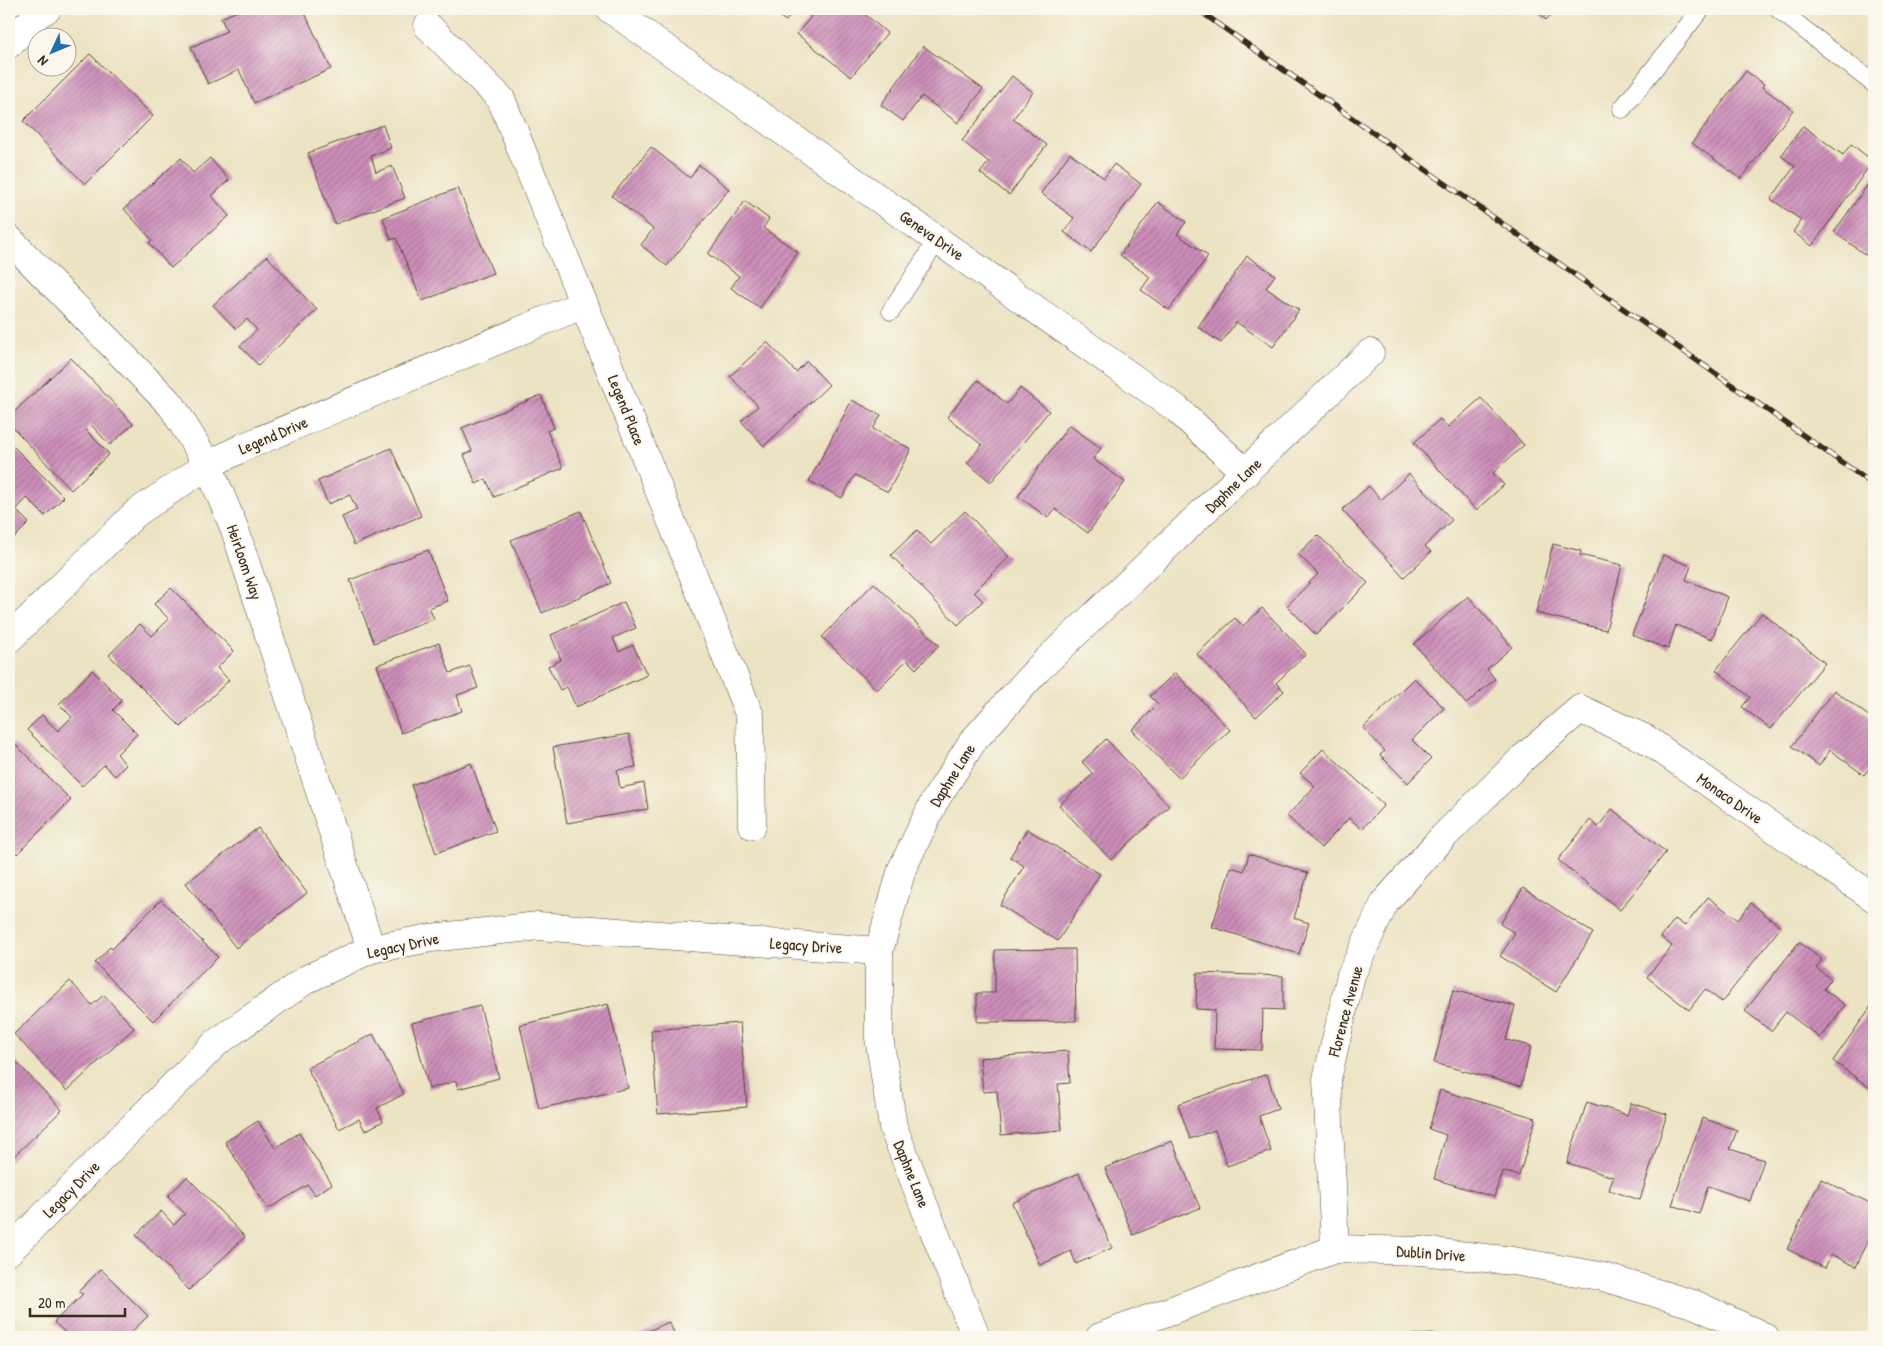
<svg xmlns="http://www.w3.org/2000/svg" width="1883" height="1346" viewBox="0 0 1883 1346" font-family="'Patrick Hand',sans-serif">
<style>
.building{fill:url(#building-hatch)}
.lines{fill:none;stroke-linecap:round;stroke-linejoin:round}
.lane-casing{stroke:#564637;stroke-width:19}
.street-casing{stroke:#564637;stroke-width:29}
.lane{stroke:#fff;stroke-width:18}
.street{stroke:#fff;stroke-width:28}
.rail-casing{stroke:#3b2a1e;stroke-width:5.5}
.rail{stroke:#fbf7ec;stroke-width:4;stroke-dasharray:11;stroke-linecap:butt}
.labels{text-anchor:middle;stroke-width:4;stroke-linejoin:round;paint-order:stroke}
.street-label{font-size:16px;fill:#3b2a1e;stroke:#fbf7ec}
</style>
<defs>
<pattern id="building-hatch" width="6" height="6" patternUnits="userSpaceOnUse" patternTransform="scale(1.25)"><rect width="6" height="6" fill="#cc8eb9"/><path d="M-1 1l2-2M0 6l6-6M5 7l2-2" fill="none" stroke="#a77496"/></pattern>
</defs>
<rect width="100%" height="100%" fill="#fbf7ec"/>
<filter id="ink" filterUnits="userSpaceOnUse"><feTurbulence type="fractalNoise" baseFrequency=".02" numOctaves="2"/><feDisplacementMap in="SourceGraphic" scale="10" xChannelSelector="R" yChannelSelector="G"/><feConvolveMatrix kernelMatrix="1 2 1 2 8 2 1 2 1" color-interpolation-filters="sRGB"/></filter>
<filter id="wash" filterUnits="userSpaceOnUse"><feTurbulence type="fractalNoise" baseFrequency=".0096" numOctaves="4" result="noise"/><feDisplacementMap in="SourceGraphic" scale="20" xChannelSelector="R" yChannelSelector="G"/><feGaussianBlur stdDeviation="1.12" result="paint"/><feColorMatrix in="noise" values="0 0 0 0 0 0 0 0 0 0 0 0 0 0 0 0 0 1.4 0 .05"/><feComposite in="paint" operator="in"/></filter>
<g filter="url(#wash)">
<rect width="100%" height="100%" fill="#ece3c3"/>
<g id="blocks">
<g class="building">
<path d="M242,9H303L331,69L254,103L239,70L208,84L191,47L227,31L221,18Z"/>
<path d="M768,9H795L786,21Z"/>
<path d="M817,9H859L887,33L851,77L797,34Z"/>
<path d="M1535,9H1557L1546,20Z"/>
<path d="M923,46L983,89L958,123L922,96L903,121L881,105Z"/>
<path d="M90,54L153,116L85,184L23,121Z"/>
<path d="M1746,71L1764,84L1762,87L1793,110L1741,179L1692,143Z"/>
<path d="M1012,76L1033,92L1013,119L1047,145L1009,195L980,173L989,162L962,141Z"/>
<path d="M383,125L391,148L371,156L376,172L392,166L405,198L335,224L308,153Z"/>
<path d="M1803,126L1843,155L1851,144L1873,161L1812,246L1793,232L1801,220L1771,199L1795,166L1781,156Z"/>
<path d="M651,147L690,178L699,165L729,189L667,266L641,245L653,229L612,196Z"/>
<path d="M1070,153L1104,178L1114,164L1141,184L1091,252L1064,232L1074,218L1041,193Z"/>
<path d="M181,158L193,173L210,158L229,180L212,196L229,216L171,268L149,243L152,240L124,209Z"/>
<path d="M1874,176V261L1834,232Z"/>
<path d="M458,188L493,273L422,301L396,238L391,240L383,218Z"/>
<path d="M745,201L769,219L763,228L798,252L760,308L731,288L739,276L708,254Z"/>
<path d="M1158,202L1186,222L1177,234L1208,256L1169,310L1141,290L1150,277L1120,255Z"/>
<path d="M267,256L317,310L258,365L240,346L257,330L247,319L236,329L213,305Z"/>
<path d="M1247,256L1275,275L1266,288L1299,310L1273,347L1236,322L1221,343L1198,327Z"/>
<path d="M767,342L796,372L807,361L829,385L764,446L741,421L758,406L730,376Z"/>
<path d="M71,358L133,424L110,445L91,425L86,430L109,454L71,490L9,423V417Z"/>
<path d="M978,380L1007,404L1020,388L1049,411L991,482L967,463L982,445L947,417Z"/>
<path d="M541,395L554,428L547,431L563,468L494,497L486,479L476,484L464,455L472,451L462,428Z"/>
<path d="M1481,398L1524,445L1493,473L1504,485L1476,510L1414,443L1440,419L1448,427Z"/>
<path d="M852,400L881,415L873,429L911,449L888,492L855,475L842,498L809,481Z"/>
<path d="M1069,425L1101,448L1093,459L1125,482L1088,533L1055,509L1048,518L1018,496Z"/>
<path d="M9,442L64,497L45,516L27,498L16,510L29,523L9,543Z"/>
<path d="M391,448L421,516L354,545L342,517L357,510L350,495L328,504L318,481Z"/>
<path d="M1409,474L1452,520L1425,546L1431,552L1404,577L1342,510L1369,486L1381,500Z"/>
<path d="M581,511L611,583L542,613L511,540Z"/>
<path d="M965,511L1009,557L974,592L983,601L958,625L891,555L917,530L931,544Z"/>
<path d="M1318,535L1368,583L1316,635L1287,606L1318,574L1298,554Z"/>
<path d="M1553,544L1581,551L1580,555L1622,565L1606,630L1536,613Z"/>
<path d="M428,550L448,601L429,608L434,619L374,643L350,580Z"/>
<path d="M1663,555L1691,566L1686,580L1728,597L1712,639L1676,625L1668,649L1632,635Z"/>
<path d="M874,583L939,645L916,669L907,660L877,690L822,637Z"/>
<path d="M171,588L234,651L217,668L229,680L181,727L109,655L140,624L152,636L169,619L154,604Z"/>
<path d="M1468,596L1512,647L1487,669L1495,679L1466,704L1414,644Z"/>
<path d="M624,602L636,628L613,638L619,652L633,645L647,675L576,707L567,687L560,690L548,666L561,660L551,635Z"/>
<path d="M1262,608L1306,654L1276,683L1284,691L1256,717L1197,654L1235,618L1243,626Z"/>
<path d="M1762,613L1825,663L1771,729L1742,707L1750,697L1716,670Z"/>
<path d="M439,643L450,673L470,666L478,688L457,695L462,711L401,733L377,665Z"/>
<path d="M92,670L122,700L113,710L137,734L117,754L126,765L115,776L104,765L82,786L27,730L42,715L58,731L72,717L59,704Z"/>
<path d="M1175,673L1230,730L1179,778L1132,730L1158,704L1150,696Z"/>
<path d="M1414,678L1444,708L1412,740L1431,759L1408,783L1380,755L1385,751L1363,728Z"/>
<path d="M1834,690L1874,720V761L1864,775L1830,750L1819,766L1792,746Z"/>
<path d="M629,734L636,767L617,770L620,788L644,783L648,809L567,823L553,747Z"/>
<path d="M1106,739L1169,806L1111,860L1059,805L1093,774L1082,762Z"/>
<path d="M14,743L71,800L17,854L9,845V784L14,778L9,773V748Z"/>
<path d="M1323,749L1384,805L1362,829L1349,818L1321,848L1287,816L1315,786L1300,773Z"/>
<path d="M471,763L496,831L436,853L411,785Z"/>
<path d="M1612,809L1666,852L1620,910L1558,860L1590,820L1598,827Z"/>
<path d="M258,828L307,893L236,948L186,883Z"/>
<path d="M1027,829L1100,874L1058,941L1000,905L1024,866L1010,857Z"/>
<path d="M1249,854L1308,873L1294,918L1309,923L1299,954L1212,927L1231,867L1244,871Z"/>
<path d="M1523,888L1593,933L1556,992L1500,956L1515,933L1500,924Z"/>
<path d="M1708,897L1738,920L1751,903L1781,927L1722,1002L1705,989L1689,1010L1647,977L1672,946L1661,937L1675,919L1685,926Z"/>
<path d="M161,900L218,957L153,1021L95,963L110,947L112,949Z"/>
<path d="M1799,942L1822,960L1816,968L1831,979L1824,989L1845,1005L1820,1038L1786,1012L1771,1031L1745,1011Z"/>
<path d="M1075,949L1076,1021L977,1022V993H995V950Z"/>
<path d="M1197,973L1283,976V1010L1263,1009L1262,1050L1214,1049L1215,1010L1196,1009Z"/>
<path d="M70,981L92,1005L104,995L134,1028L67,1091L14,1034Z"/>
<path d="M1453,990L1515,1006L1506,1040L1531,1046L1521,1086L1434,1063Z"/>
<path d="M1874,1002V1091L1833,1061Z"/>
<path d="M608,1004L628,1088L539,1109L520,1025Z"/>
<path d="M480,1006L499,1078L458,1089L456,1081L429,1089L412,1023Z"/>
<path d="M740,1023L747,1107L658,1114L651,1030Z"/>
<path d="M373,1034L404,1094L377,1108L383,1121L365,1131L359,1119L339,1129L307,1068Z"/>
<path d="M1068,1051L1070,1083L1058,1084L1062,1130L1001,1135L997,1091L983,1092L980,1058Z"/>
<path d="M9,1054L62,1110L9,1161Z"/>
<path d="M1267,1074L1278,1109L1259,1116L1271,1151L1227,1166L1215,1130L1190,1139L1178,1104Z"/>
<path d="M1440,1090L1536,1118L1519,1176L1502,1171L1494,1197L1434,1179L1446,1135L1429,1129Z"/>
<path d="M1587,1102L1627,1115L1631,1103L1667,1114L1640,1200L1609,1190L1613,1177L1567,1163Z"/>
<path d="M1702,1118L1737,1130L1730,1149L1764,1160L1750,1201L1708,1186L1699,1214L1672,1205Z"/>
<path d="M258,1121L275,1148L299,1133L332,1184L315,1195L308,1185L268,1209L225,1142Z"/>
<path d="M1172,1141L1200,1208L1133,1235L1105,1168Z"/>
<path d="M1079,1173L1112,1248L1076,1264L1071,1251L1040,1265L1012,1203Z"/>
<path d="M187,1177L245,1237L189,1290L136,1235L161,1211L174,1225L185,1214L168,1196Z"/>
<path d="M1821,1179L1874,1205V1227L1856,1267L1831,1254L1825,1268L1787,1249Z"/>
<path d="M101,1269L148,1316L126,1337H70L54,1322L83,1294L78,1292Z"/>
<path d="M669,1322L676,1337H634Z"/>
<path d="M1437,1334V1337H1411V1335Z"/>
</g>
</g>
</g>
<g filter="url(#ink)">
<use href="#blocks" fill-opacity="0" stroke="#564637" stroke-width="1"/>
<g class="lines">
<g class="lane-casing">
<g id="lane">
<path d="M1778,9L1874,84"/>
<path d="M1622,109L1701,9"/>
<path d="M891,311L938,239"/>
</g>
</g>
<g class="street-casing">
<g id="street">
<path d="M610,9L1177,409L1246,473"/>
<path d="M428,26L501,99L750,716L752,825"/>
<path d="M9,44L39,13L47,9"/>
<path d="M9,239L172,406L208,465L235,530L371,949"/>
<path d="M9,639L136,513L208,465L244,447L584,304"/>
<path d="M1335,1249L1327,1079L1351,975L1385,902L1443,837L1522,759L1580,709L1646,739L1874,898"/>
<path d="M9,1251L216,1043L307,979L371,949L431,938L538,926L879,951"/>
<path d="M976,1337L893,1127L879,1037V951L902,869L934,802L973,741L1037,670L1370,353"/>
<path d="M1100,1337L1335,1249L1422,1251L1513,1261L1600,1276L1696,1305L1765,1337"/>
</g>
</g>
<use href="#lane" class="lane"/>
<use href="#street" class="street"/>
<g class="rail-casing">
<path id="rail" d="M1197,9L1874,485"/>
</g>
<use href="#rail" class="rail"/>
</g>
</g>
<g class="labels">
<g class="street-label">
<text transform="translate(932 235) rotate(35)" y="6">Geneva Drive</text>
<text transform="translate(627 410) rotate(68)" y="6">Legend Place</text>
<text transform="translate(273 435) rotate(-23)" y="6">Legend Drive</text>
<text transform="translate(1233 485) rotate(-44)" y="6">Daphne Lane</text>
<text transform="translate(245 562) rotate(71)" y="6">Heirloom Way</text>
<text transform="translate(952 775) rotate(-58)" y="6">Daphne Lane</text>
<text transform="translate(1730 798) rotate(35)" y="6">Monaco Drive</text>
<text transform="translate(403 945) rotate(-12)" y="6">Legacy Drive</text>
<text transform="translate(806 945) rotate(4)" y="6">Legacy Drive</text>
<text transform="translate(1345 1011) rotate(-75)" y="6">Florence Avenue</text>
<text transform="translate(912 1174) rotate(68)" y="6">Daphne Lane</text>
<text transform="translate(71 1189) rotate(-45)" y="6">Legacy Drive</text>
<text transform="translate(1431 1253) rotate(4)" y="6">Dublin Drive</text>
</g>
</g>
<rect width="1883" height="1346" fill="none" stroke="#fbf7ec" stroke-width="30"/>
<g transform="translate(52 52) rotate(226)"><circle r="24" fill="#fbf7ec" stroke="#aea59a"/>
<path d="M0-4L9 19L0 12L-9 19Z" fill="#1f6fb2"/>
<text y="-8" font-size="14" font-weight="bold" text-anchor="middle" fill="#3b2a1e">N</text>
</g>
<path d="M30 1308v8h95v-8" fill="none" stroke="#3b2a1e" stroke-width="2.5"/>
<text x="38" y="1308" font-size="15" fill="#3b2a1e" stroke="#fbf7ec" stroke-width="4" paint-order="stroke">20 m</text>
</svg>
